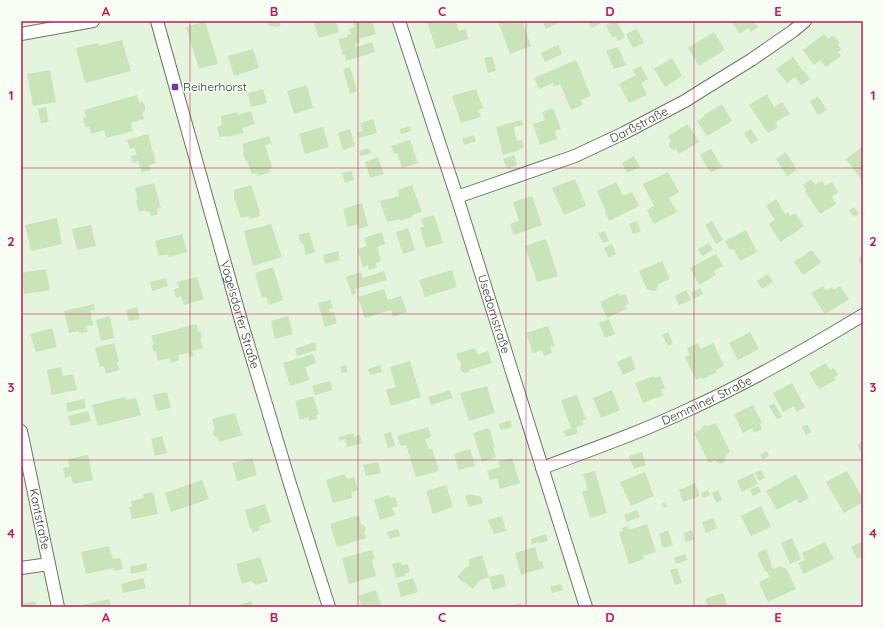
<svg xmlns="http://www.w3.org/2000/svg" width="884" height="628" viewBox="0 0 884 628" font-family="Quicksand,sans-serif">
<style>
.building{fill:#c9e4b9}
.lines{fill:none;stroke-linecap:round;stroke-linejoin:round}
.street-casing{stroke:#6a7863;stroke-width:14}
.street{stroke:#fff;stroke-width:12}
.grid{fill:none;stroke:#c2185b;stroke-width:1;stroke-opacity:0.55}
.poi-dot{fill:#7934a7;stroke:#f8fef4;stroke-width:1.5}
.labels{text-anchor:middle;stroke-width:3;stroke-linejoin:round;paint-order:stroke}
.poi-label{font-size:12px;fill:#32382f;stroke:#f8fef4;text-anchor:start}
.street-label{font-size:12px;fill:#32382f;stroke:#f8fef4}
.neatline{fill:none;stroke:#c2185b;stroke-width:1.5}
.grid-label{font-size:13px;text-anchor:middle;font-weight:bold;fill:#c2185b}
</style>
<rect width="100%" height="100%" fill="#e5f4dc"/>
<g class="building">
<path d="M205,21L218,64L199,69L186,27Z"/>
<path d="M268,21H286L281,23L280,26L275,27L272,26H269Z"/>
<path d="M313,21H336L339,32L319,38Z"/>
<path d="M352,21H372L376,34L359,39L360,42L355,44L356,47L372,42L375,52L346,61L345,55H343L338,39L347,37V35L351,34L349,29L355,27Z"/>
<path d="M427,21H456L459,31L466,29L468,39L436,49Z"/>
<path d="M498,21H515V22L522,21L531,46L510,54Z"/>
<path d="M542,21H563L546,29Z"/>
<path d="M588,21H606L591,28Z"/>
<path d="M615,21H617L625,37L618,41L616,36L612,38L606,25Z"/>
<path d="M731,21H753L758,27L751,32L748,28L740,34Z"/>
<path d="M637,29L644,43L633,48L626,34Z"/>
<path d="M714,32L725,50L699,66L688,48Z"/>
<path d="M824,34L828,39L832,36L835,37L839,42L838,45L842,49L838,52L841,56L826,67L820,60L814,65L803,50Z"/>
<path d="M122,40L131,71L85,83L76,48L98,43L99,46Z"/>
<path d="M558,45L562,54L545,62L541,53Z"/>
<path d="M618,47L626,65L614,69L606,51Z"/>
<path d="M253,49L259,68L234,76L228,56Z"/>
<path d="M492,56L496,71L488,73L484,58Z"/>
<path d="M793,57L803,71H804L810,79L801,85L795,77L787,83L776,69Z"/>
<path d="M672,58L682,76L665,87L654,69Z"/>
<path d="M576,60L591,96L581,100L583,105L571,110L560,84L554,87L553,83L539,89L534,78Z"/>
<path d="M641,66L648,79L641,83L647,95L629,103L619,84L636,75L633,70Z"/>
<path d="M350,67L357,91L350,94L343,69Z"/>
<path d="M50,70L56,102L33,106L27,74Z"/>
<path d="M307,85L313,108L294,114L287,91Z"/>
<path d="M263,89L267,103L251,107L248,93Z"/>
<path d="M476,89L483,108L478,110L481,117L461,123L452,96Z"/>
<path d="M767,94L774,107L782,102L790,114L775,122L778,127L768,133L749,105Z"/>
<path d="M137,95L139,102L142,101L145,106V111L142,112L144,119L131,123L133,131L106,138L104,130L91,134L89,127H86L84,123L83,118L86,117L84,110Z"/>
<path d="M818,96L827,110L818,115L810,102Z"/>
<path d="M722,104L732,121L707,136L697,121L704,117V115Z"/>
<path d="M46,107L49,122L41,123L38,109Z"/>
<path d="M553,108L561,129L555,131L557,139L540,145L533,124L545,120L542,112Z"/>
<path d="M251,111L255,124L242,128L244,133L226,137V136L220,137L217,127L222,125L221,116L237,112L238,115Z"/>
<path d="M373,119L377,133L359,138L357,133L362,131L360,123Z"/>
<path d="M521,120L523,125L514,127V131L517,141L522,140L524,148L519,149V150L503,155L496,127Z"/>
<path d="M688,124L699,142L679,154L676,149L675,150L671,149L669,146L670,142H672L668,136Z"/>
<path d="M410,126L411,131L401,134L400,129Z"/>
<path d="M323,127L329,147L305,154L299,134Z"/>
<path d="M350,129L355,146L343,150L338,133Z"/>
<path d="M751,129L758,140L751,144L744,133Z"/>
<path d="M148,134L156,163L149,165L151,170L142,172L138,161L133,163L131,156L137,155L134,148L130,149L127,140Z"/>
<path d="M474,135L476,141L464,145L462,139Z"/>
<path d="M269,136L271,143L265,145L272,167L269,169L270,172L258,176L257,173L252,174L247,161L245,159L243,154L244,152L242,144Z"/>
<path d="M410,140L418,163L402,168L397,153L394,154L391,146Z"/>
<path d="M863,146V182L846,159Z"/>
<path d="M369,148L371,153L360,156L359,151Z"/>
<path d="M711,149L722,167L711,173L700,155Z"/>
<path d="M786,152L797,170L787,176L776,159Z"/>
<path d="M514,155L517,165L507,169L503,159Z"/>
<path d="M634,156L640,167L627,173L622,163Z"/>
<path d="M378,157L384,174L370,178L365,162Z"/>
<path d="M352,171L354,180L345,183L342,173Z"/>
<path d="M668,172L679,192L669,198L677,212L654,224L647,210L654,206L643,184Z"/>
<path d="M575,179L586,206L564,215L552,188Z"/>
<path d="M811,179L815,185L822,181L825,186L832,182L838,192L832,197L836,204L820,214L805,191L807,190L803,185Z"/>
<path d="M616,182L623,196L632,192L639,206L609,221L605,213L606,212L597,191Z"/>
<path d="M154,183L161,208L157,209L158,214L151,216L149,211L146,212V210L139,212L136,200L138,199L135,188Z"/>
<path d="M251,185L260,212L259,213L260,216L250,219L249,216L241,218L234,198V190Z"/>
<path d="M412,185L422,212L412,215V217L400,221V219L387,222L380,201L399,196L398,190Z"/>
<path d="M532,196L542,225L514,235L510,224L519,221L513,202Z"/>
<path d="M776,199L785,214L788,212L790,216L795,213L804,226L799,229V230L780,242L769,224L775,220L766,206Z"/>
<path d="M362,203L367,222L368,226L359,229L358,224L348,227L343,209Z"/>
<path d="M854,207L859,214L854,217L849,210Z"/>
<path d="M434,215L443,243L426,248L420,228L424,227L421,219Z"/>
<path d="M57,218L62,244L31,251L25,225Z"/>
<path d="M637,221L641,231L633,234L629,224Z"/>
<path d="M712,221L723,240L716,244L705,225Z"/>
<path d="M271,224L282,257L253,266L244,231Z"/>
<path d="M91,225L96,246L77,250L72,229Z"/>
<path d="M408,228L415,250L403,254L396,232Z"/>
<path d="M746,230L757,252L740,261L734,249L730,250L725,241Z"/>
<path d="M605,231L609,241L603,243L598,233Z"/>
<path d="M309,232L315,252L306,255L303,243L301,244L298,235Z"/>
<path d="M382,232L385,244L377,247L381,261L376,263L377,267L369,270L368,265L363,267L357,249L367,246L364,238Z"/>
<path d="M182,234L187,252L169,257L168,254L159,256L155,241Z"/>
<path d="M546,239L558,276L537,282L525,246Z"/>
<path d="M709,243L713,250L702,256L698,249Z"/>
<path d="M612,244L616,254L609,258L604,248Z"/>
<path d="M812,250L821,263L803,275L794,262Z"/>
<path d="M338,251L340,260L325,264L323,255Z"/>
<path d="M716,254L723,266L714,271L716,275L699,285L690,268Z"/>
<path d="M863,256V267L858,259Z"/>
<path d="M662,261L670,279L658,284L657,290L653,291L649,290L648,289H647L639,271Z"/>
<path d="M273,267L283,300L269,305L266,297L262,298L255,273Z"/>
<path d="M46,269L50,290L24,294L21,273Z"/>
<path d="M452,270L457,287L425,297L419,280Z"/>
<path d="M384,271L387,280L355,289L356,293L352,295L346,277L361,272L363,278Z"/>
<path d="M768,274L773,282L762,289L757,281Z"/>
<path d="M197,277L204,299L184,305L181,296L176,298L174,289L179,288L177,282Z"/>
<path d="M166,278L168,286L152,291L150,282Z"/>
<path d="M823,286L826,291L832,287L834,290L840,286L849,299L825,314L811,293Z"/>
<path d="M700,288L703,294L693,299L691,293Z"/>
<path d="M384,289L388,300L401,296L407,312L393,317L391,310L365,318L358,297Z"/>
<path d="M686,290L691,300L679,305L675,296Z"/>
<path d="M619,293L620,296L625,294L629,303L625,306L627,309L607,318L600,302Z"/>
<path d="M330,300L333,308L329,309L330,313L334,312L337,323L325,327L318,303Z"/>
<path d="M94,304L95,310L90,311L93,325L86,326L88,332L79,333V331L69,333L64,311Z"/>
<path d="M137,307L140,319L129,321L126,310Z"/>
<path d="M110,316L114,338L101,341L96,320Z"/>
<path d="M288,316L293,334L275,339L271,321Z"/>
<path d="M609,319L615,334L605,338L599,323Z"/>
<path d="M196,324L198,331L201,333L202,337L200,339L203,348L192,351L194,356L189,357L188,353L178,355L179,360L171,363L169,358L158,361L156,352L153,350L152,346L154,344L151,336Z"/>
<path d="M548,326L555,346L550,347L552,353L544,356L542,350L533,353L526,333Z"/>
<path d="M52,328L57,347L36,352L30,334Z"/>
<path d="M668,332L673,343L668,346L662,335Z"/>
<path d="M750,332L759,349L738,360L729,343Z"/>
<path d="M315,342L317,350L297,356L295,349Z"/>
<path d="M114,343L119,362H117L119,370L106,374L104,366L100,367L95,348Z"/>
<path d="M698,343L701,349L713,343L724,366L715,370L717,372L703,379L702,377L696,380L685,357L690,355L687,348Z"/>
<path d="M475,348L477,355L488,351L492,363L469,370V372L465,373L461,371L460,367L461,364V362L458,360L456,354Z"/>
<path d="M313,354L316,363L305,367L309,380L290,386L283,363Z"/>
<path d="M631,356L636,369L623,375L617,362Z"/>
<path d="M410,361L421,397L391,406L386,390L396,387L390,367Z"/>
<path d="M826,363L830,370L834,368L838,375L834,377L836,380L819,389L809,373Z"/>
<path d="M346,365L348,372L342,373L340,367Z"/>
<path d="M380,365L382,372L370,375L368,369Z"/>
<path d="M61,367L63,376L73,374L77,390L52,395L47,370Z"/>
<path d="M654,376L655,378L660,376L665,388L661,390L663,395L658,398H655L643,403L635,383Z"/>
<path d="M330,381L333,390L315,395L312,386Z"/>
<path d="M792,383L805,407L797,412L794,406L783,412L773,393Z"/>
<path d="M487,386L495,413L469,421L460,393Z"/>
<path d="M450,390L453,398L431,405L428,397Z"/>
<path d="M612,390L620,410L601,418L593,398Z"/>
<path d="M167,392L171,408L157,411L153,395Z"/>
<path d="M577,395L586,419L582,421L584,425L576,427L578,433L566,437L563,431L571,428L561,400Z"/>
<path d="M313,396L319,414L316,415L317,419L309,421L308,417L300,420L295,401Z"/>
<path d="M125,397L126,400L136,398L141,415L98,426L92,405Z"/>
<path d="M84,399L86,408L68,412L66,403Z"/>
<path d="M774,403L782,417L777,419L769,406Z"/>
<path d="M753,405L762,423L760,424L762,429L754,433L752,428L743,433L734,414Z"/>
<path d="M88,411L91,421L71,426L68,416Z"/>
<path d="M235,413L242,435L219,442L218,438L214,436L213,432L215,429L212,419Z"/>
<path d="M510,420L512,427L501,430L499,424Z"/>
<path d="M716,423L730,452L727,454L724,462L721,464L716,462L715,460L709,463L694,433L702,429V427L705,425L708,426Z"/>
<path d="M807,424L811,432L806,435L802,427Z"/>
<path d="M428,427L431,437L425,439L429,449L432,448L439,471L416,477L406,445L401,446L397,436Z"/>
<path d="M489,428L495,447L493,448L496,457L482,462L473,433Z"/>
<path d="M391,432L395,446L388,448L384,434Z"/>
<path d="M353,433L354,437L360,435L362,443L347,447L345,439L340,441L339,437Z"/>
<path d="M162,436L167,453L155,456L151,439Z"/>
<path d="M863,441V455L857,445Z"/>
<path d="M470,449L475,466L459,470L454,454Z"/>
<path d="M767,451L769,456L763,460L760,455Z"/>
<path d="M642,452L646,465L634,469L629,456Z"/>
<path d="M88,455L93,480L73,484L71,476L65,478L63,468L69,467L68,459Z"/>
<path d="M252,458L257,475L237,481L232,463Z"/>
<path d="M512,458L520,483L500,489L497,478L490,480L487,471L500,467L498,462Z"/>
<path d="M378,462L381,473L366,476L363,465Z"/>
<path d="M761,470L765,478L759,481L755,473Z"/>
<path d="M595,471L607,513L590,518L582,492L588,490L583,474Z"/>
<path d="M847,471L863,499V502L844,513L826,482Z"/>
<path d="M645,472L654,496L631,506L620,482Z"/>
<path d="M753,473L758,484L742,492L737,481Z"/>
<path d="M345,474L347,479L354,477L358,490L351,493L352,498L333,503L326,480Z"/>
<path d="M796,474L809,498L799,504L797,499L777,510L766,491Z"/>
<path d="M202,480L209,499L171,512L165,493Z"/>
<path d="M695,483L700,496L683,502L679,490Z"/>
<path d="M446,485L453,507L433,514L426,491Z"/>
<path d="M758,486L761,492L753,496L750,490Z"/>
<path d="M708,490L710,495L703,498L701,493Z"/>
<path d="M718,490L722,500L716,503L712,493Z"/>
<path d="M153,492L158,514L132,519L129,507H132L131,501L144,498L143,494Z"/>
<path d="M470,494L481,497L483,503L469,507L465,496Z"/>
<path d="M389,495L390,498L395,497L398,506L392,508L395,515L380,520L374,500Z"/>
<path d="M665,502L667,506L664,508L662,504Z"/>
<path d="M265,504L271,522L259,526L260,530L253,533L251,528H250L245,510Z"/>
<path d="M761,506L771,527L751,536L741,516Z"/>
<path d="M637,510L640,517L627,522L624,515Z"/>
<path d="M359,515L361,524L364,525L366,530L364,532L366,538L337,547L330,524Z"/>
<path d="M502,516L506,531L494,534L488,520Z"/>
<path d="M713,518L717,528L706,533L702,522Z"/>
<path d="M647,524L656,552L643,556L644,559L629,564L619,532L623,531L622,528L628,526L629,530Z"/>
<path d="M398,529L400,536L389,539L387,532Z"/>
<path d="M668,530L673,545L663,548L659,534Z"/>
<path d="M692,530L694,539L686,542L683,533Z"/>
<path d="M546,534L548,541L540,543V542L532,544L531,539Z"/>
<path d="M792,538L801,559L790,564L781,543Z"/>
<path d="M863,541V556L857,559L851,547Z"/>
<path d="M825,542L834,559L803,574L798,563L805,560L802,553Z"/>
<path d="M109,546L113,559L120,558L123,569L114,571L113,568L86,574L81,552Z"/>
<path d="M535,547L539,562L542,561L544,568L521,575L515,553Z"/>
<path d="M766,549L773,569L781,566L783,568H786L796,589L768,602L759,582L770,577L767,572L765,571L757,553Z"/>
<path d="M372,550L375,559L372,560L376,576L349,584L342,558Z"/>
<path d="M685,554L687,560L677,564L674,558Z"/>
<path d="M482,555L489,577L481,580V579L473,589L457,577L466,567L470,566L468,560Z"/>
<path d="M260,557L268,581L256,585L251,581L242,584L236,564Z"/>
<path d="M401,562L402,565L408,564L410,572L404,574L405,576L396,578L392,564Z"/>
<path d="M146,563L148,570L131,574L130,567Z"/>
<path d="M677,568L682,583L675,585L670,570Z"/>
<path d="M503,574L506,586L493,590L489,577Z"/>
<path d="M143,578L146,588L123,593L121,584Z"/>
<path d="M413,578L418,592L401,597L397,583Z"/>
<path d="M561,584L563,590L552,593L550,587Z"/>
<path d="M376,590L382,607H362L358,596Z"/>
<path d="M723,593L728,607H708L705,599Z"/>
<path d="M109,599L111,607H84L83,605Z"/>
<path d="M35,601L37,607H21V604Z"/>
<path d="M251,601L253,607H233Z"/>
<path d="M521,603L522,607H508Z"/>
<path d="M700,604L701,607H692Z"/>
</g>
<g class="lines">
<g class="street-casing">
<g id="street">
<path id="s1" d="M157,21L242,324L290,484L329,607"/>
<path id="s2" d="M399,21L457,197L586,607"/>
<path d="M21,34L93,21"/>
<path id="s3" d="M457,197L575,156L624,133L685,101L704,89L751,60L793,31L805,21"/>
<path id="s4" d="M21,431L58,607"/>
<path id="s5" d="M542,468C593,449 644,431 692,408C752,381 807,349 863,315"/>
<path d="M21,568L49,564"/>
</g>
</g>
<use href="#street" class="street"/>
</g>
<path class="grid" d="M190,21V607M358,21V607M526,21V607M694,21V607M21,168H863M21,314H863M21,460H863"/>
<rect class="poi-dot" x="171" y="83" width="8" height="8" rx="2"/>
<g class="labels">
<g class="poi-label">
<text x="183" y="91">Reiherhorst</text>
</g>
<g class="street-label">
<text dy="4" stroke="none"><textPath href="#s3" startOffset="196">Darßstraße</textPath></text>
<text dy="4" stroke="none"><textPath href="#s2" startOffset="308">Usedomstraße</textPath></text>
<text dy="4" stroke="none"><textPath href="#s1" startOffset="305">Vogelsdorfer Straße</textPath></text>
<text dy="4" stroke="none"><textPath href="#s5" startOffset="178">Demminer Straße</textPath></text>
<text dy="4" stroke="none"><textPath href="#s4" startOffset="90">Kantstraße</textPath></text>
</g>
</g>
<rect width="884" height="628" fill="none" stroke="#f8fef4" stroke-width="44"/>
<rect x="22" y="22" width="840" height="584" class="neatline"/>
<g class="grid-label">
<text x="106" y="16">A</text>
<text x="274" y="16">B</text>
<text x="442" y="16">C</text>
<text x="610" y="16">D</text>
<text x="778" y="16">E</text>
<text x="11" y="100">1</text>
<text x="873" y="100">1</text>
<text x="11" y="246">2</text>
<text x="873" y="246">2</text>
<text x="11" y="392">3</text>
<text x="873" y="392">3</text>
<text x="11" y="538">4</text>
<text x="873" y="538">4</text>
<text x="106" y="622">A</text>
<text x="274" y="622">B</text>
<text x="442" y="622">C</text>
<text x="610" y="622">D</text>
<text x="778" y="622">E</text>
</g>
</svg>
